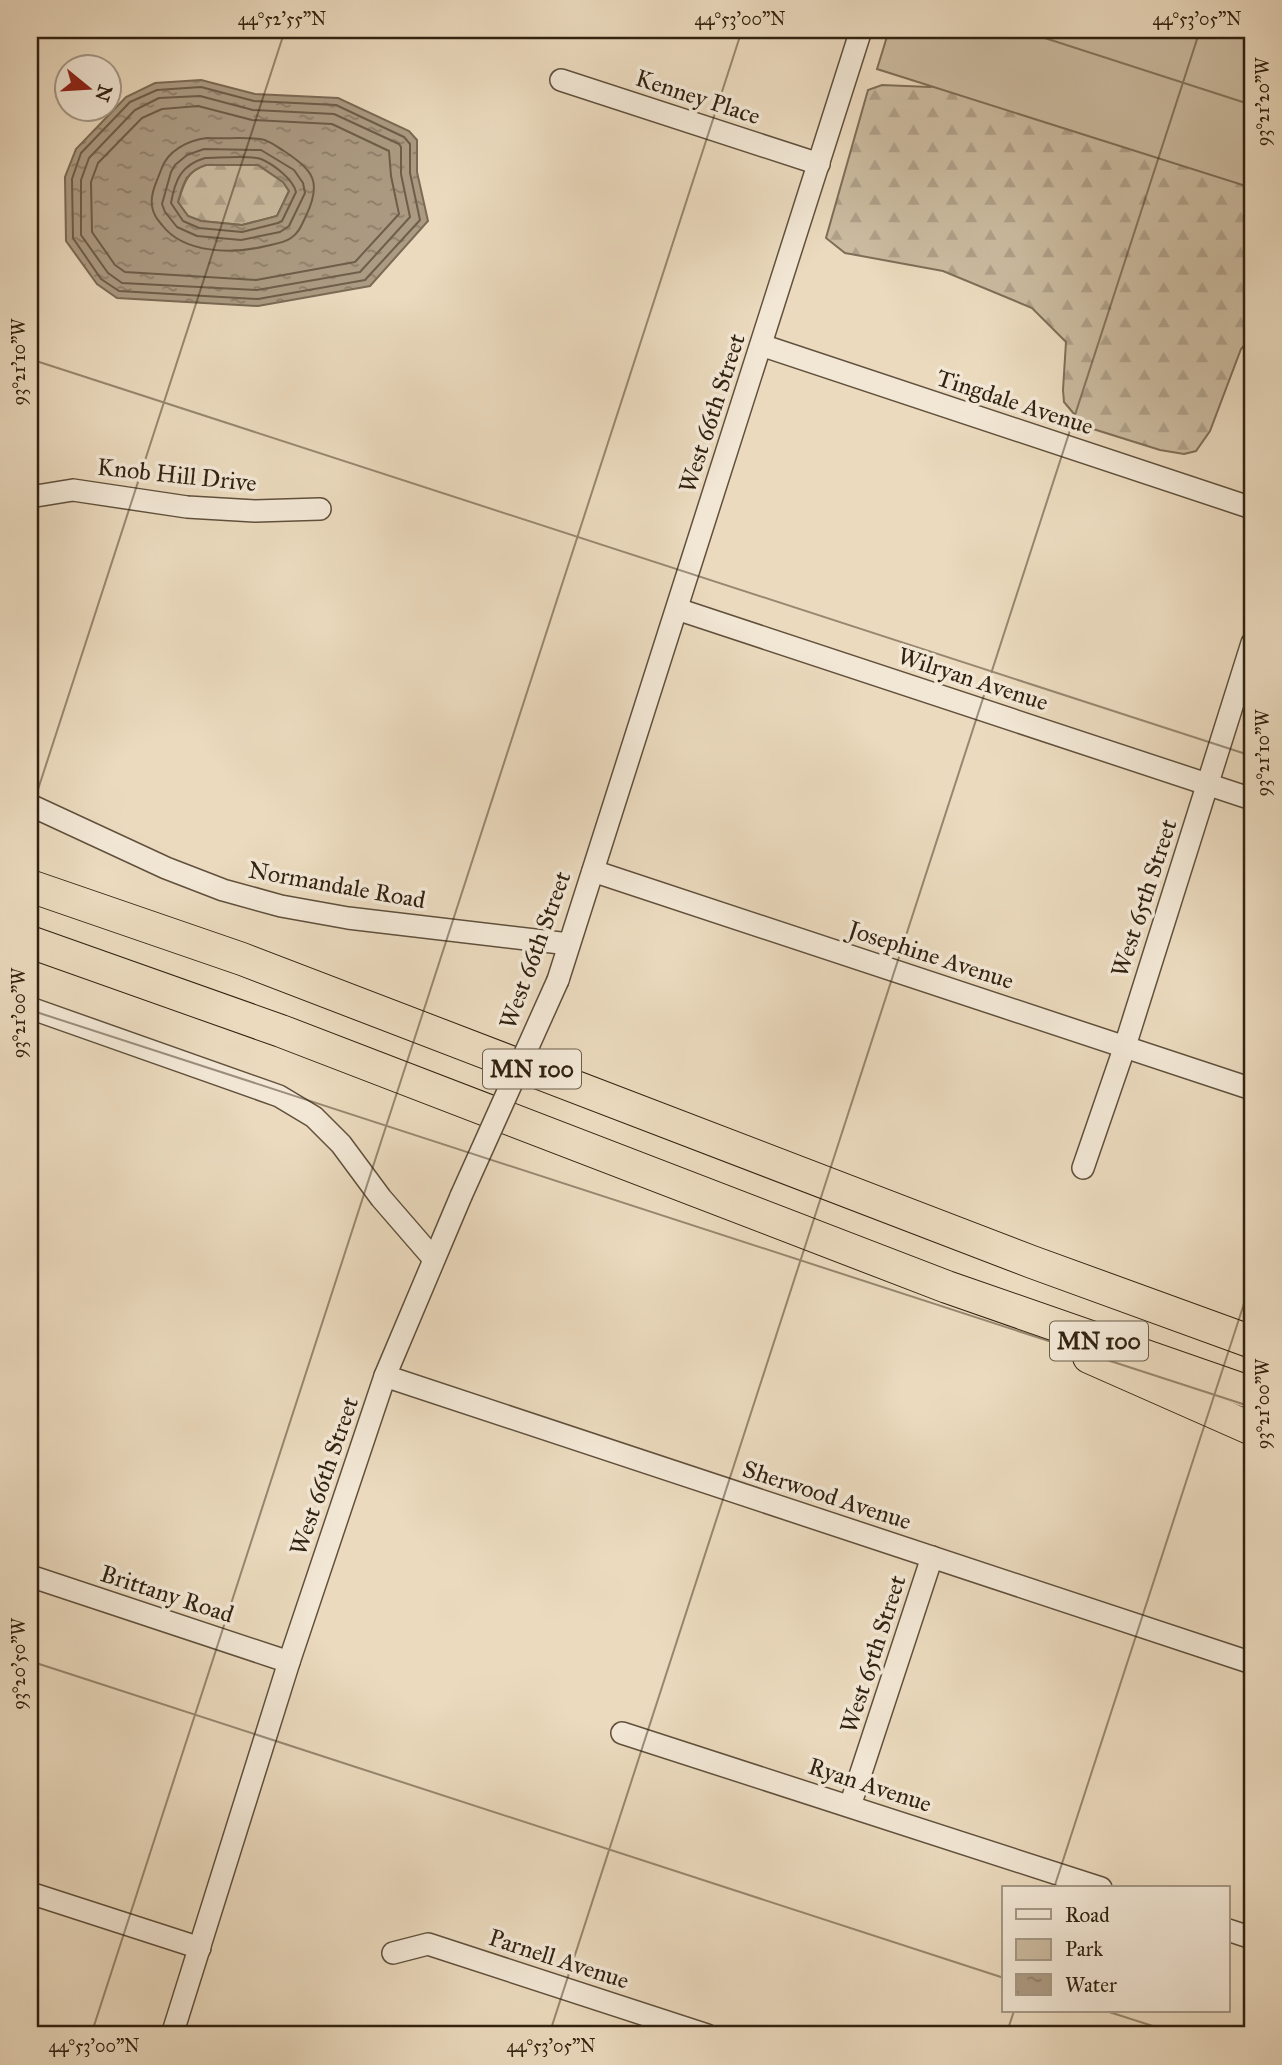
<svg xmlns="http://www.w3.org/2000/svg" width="1282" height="2065" viewBox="0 0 1282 2065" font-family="'IM FELL Great Primer',serif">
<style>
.forest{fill:url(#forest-firs);stroke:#7e6e58;stroke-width:2}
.park{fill:#cbbba0;stroke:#7e6e58;stroke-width:2}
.water{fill:url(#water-ripples);stroke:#7b6b55;stroke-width:2;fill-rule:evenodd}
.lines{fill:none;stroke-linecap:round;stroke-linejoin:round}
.shore{stroke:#6e5e4a;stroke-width:2}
.minor-casing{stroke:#60503c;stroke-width:24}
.highway-casing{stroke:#312210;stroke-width:34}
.minor{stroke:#f2e7d5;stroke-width:21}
.highway{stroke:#ebdabe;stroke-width:32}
.minor-bridge-casing{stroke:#60503c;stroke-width:24;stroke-linecap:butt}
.minor-bridge{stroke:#f2e7d5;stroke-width:21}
.ticks{fill:none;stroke:#312210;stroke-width:2;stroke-opacity:0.45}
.labels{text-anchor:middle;stroke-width:7;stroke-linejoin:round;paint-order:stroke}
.shield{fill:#f2e7d5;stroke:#6b5d4b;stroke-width:2}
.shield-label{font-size:23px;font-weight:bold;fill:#312210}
.street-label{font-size:24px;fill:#312210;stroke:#f2e7d5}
.neatline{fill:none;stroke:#312210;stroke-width:2.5}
.ticks-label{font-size:18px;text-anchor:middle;fill:#312210}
</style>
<defs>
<pattern id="forest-firs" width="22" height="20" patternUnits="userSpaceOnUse" patternTransform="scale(1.75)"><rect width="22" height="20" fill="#cbbba0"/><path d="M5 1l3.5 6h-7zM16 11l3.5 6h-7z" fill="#afa089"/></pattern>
<pattern id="water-ripples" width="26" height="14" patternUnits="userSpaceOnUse" patternTransform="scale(1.75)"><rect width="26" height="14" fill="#ac9b83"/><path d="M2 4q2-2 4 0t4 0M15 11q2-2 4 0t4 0" fill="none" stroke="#8d7e6a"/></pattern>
</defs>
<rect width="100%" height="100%" fill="#ebdabe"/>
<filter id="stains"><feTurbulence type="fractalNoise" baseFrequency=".00286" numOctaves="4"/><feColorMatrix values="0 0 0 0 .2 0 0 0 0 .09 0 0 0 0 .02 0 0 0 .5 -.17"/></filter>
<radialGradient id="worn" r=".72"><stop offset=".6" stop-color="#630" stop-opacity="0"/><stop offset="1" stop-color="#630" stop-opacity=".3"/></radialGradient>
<g class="forest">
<path d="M1252,76V337L1241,349L1210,431L1196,451L1184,454L1160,450L1090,428L1080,421L1064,402L1063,390L1066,342L1032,308L943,271L845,253L826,238L868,90L882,85L930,87L952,81Z"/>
<path d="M206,165H258L283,182L289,191L277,216L242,225L201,221L188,216L178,202C184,184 186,171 206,165Z"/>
</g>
<path class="park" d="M889,30H1252V188L877,69Z"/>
<path class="water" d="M201,80L255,94L338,98L409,131L417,140V172L428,221L370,286L258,306L117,298L97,284L66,241L65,177L76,149L126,97L155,83ZM206,165H258L283,182L289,191L277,216L242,225L201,221L188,216L178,202C183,184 186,171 206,165Z"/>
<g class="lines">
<g class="shore">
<path d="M201,87L254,101L336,105L404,137L410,144V173L420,220L365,280L258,299L119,291L101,279L73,238L72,179L81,153L130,102L157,90Z"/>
<path d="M200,96L253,110L334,114L399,144L401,147V174L410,217L360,272L257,290L122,283L108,273L81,235V180L89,158L135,110L159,98Z"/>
<path d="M198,106L252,120L332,124L389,151L391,176L399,214L355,262L256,280L125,272L115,265L92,232L91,182L98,163L142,118L162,109Z"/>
<path d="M207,138C224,139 243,137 260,139C269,140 276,146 284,151C314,171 322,182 306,216C302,224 299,233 291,238C284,243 274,244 266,246C233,254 184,254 162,225C157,219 153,214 152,206C150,194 157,181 161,170C167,151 188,140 207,138Z"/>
<path d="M204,149L261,150L294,170L303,183L305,193L289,226L280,232L241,240L197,236L177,227L165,212L162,204L171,172L175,165L187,155Z"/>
<path d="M205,158C218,158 250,155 261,159C273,164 293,179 296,192L282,221L278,223L242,232L199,228L183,221L171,203C175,180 181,165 205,158Z"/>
</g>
<g class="minor-casing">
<g id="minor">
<path d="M561,80L819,164"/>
<path d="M761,345L1252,508"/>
<path d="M30,497L73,490L187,507L255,511L320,509"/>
<path d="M677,609L1252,799"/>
<path d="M30,805L166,868L223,890L281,906L348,918L569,944"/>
<path d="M593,871L1252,1089"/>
<path d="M558,980L861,30"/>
<path d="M30,1008L279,1096L314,1117L341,1144L381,1198L433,1258"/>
<path d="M1083,1168L1125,1046L1252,643"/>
<path d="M385,1376L1252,1663"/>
<path d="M30,1576L289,1662"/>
<path d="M622,1733L1101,1888"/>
<path d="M850,1806L932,1557"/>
<path d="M30,1893L200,1948"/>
<path d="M1228,1930L1252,1938"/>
<path d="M393,1953L428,1944L707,2035"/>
<path d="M172,2035L289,1662L385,1376L461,1196"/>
</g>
</g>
<g class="highway-casing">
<g id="highway">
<path d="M30,886L242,959L1032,1262L1252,1342"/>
<path d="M30,942L281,1031L947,1287L1252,1393"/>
<path d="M1089,1357L1252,1429"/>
</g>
</g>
<use href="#minor" class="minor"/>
<use href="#highway" class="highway"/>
<g class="minor-bridge-casing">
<path id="minor-bridge" d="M461,1196L558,980"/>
</g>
<use href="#minor-bridge" class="minor-bridge"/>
</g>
<path class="ticks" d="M1020,30L1252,105M30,359L1252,756M30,814L285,30M30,1010L1252,1407M30,1661L1004,1978M1054,1888L1252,1279M1106,2011L1181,2035M91,2035L742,30M549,2035L1200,30M1006,2035L1014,2011"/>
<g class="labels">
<g class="shield">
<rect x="483" y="1049.5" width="98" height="39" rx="5"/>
<rect x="1050" y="1321.5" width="98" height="39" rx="5"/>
</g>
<g class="shield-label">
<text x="532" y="1077">MN 100</text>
<text x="1099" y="1349">MN 100</text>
</g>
<g class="street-label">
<text transform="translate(698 97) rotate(18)" y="8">Kenney Place</text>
<text transform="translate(1015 402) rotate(18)" y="8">Tingdale Avenue</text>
<text transform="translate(712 413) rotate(-72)" y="8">West 66th Street</text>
<text transform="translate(177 475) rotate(6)" y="8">Knob Hill Drive</text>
<text transform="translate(973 679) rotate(18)" y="8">Wilryan Avenue</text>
<text transform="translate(337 885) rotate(10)" y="8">Normandale Road</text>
<text transform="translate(1144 898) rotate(-72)" y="8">West 65th Street</text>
<text transform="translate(535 950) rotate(-70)" y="8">West 66th Street</text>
<text transform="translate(931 955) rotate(18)" y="8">Josephine Avenue</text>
<text transform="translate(324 1476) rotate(-71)" y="8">West 66th Street</text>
<text transform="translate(827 1495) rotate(18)" y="8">Sherwood Avenue</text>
<text transform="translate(167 1594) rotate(18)" y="8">Brittany Road</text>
<text transform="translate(873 1654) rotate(-72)" y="8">West 65th Street</text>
<text transform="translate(870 1785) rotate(18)" y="8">Ryan Avenue</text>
<text transform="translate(559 1959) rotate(18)" y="8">Parnell Avenue</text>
</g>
</g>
<rect width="1282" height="2065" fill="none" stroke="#ebdabe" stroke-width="77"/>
<rect x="1002" y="1886" width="228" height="126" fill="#f2e7d5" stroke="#a59886" stroke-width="2"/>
<rect x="1016" y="1909" width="35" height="10" fill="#f2e7d5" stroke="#a59886" stroke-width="2"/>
<text x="1065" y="1922" font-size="21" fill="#312210">Road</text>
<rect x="1016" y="1939" width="35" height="21" fill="#cbbba0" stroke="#a59886" stroke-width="2"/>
<text x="1065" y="1956" font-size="21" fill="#312210">Park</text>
<rect x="1016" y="1974" width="35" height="21" fill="url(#water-ripples)" stroke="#a59886" stroke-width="2"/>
<text x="1065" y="1992" font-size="21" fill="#312210">Water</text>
<g transform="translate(88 88) rotate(108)"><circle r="33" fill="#f2e7d5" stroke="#a59886" stroke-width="2"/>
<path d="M0-5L12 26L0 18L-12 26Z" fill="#8f2418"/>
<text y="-10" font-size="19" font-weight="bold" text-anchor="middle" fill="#312210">N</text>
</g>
<rect x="38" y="38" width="1206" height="1988" class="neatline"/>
<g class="ticks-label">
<text x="282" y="25">44°52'55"N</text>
<text x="740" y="25">44°53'00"N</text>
<text x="1197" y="25">44°53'05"N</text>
<text transform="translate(1263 102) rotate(-90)" y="6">93°21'20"W</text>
<text transform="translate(19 362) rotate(-90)" y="6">93°21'10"W</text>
<text transform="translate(1263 753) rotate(-90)" y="6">93°21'10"W</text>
<text transform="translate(19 1013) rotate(-90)" y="6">93°21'00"W</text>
<text transform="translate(1263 1404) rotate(-90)" y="6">93°21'00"W</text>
<text transform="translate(19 1664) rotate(-90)" y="6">93°20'50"W</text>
<text x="94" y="2052">44°53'00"N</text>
<text x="551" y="2052">44°53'05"N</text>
</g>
<rect width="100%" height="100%" filter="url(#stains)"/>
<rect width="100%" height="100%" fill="url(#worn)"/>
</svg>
